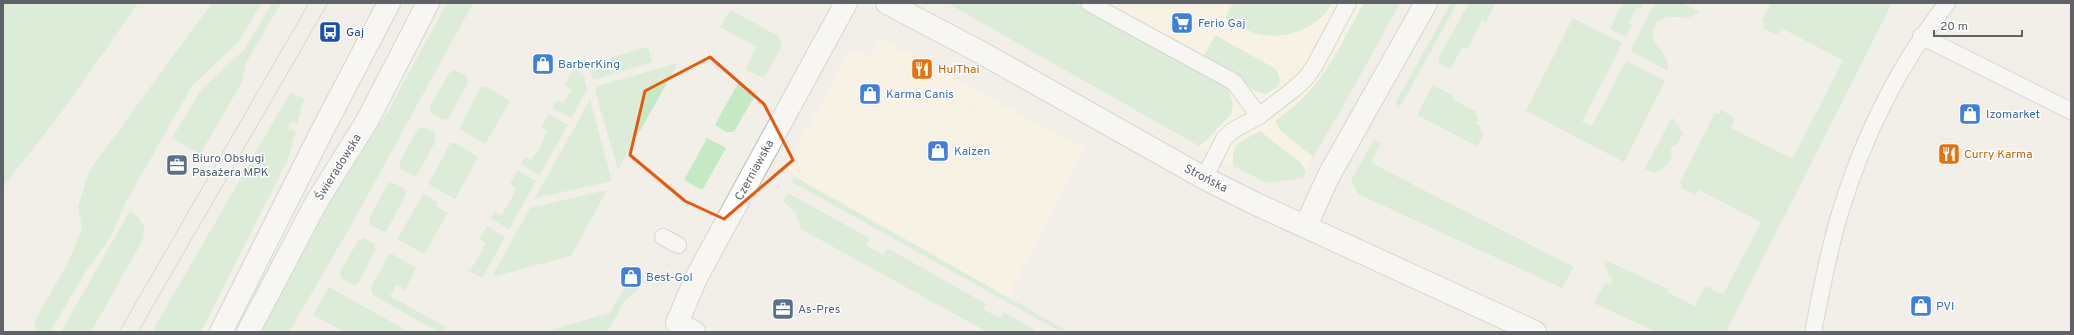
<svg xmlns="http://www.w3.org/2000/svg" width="2074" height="335" viewBox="0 0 2074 335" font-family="Overpass,sans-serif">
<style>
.commercial{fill:#fef7e0}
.green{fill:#c5e8c5}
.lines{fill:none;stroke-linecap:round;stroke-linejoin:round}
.service-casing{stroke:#b5b8bc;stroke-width:18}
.minor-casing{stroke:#b5b8bc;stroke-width:24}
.tertiary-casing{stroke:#b5b8bc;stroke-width:24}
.service{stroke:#fff;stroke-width:16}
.minor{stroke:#fff;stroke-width:22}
.tertiary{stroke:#fff;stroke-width:22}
.tram{stroke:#b6b7b8;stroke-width:1}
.marked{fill:none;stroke:#e8590c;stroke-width:3;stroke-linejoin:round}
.labels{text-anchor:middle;stroke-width:3;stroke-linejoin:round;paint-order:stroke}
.shop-label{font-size:12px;fill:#366cbe;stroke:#fff;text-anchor:start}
.transit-label{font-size:12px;fill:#164399;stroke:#fff;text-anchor:start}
.food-label{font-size:12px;fill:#c56008;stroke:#fff;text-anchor:start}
.service-label{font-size:12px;fill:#4e5e75;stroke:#fff;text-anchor:start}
.street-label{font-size:12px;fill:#5f6368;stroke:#fff}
</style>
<rect width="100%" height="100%" fill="#f1efe8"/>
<g class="commercial">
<path d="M948,3H1399L1302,176L1262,182Z"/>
<path d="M880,39L981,93L904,238L784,170L851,49L869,58Z"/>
<path d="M982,94L1084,149L1007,298L905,238Z"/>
</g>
<g class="green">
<path d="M3,3H138L63,110L3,187Z"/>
<path d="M212,3H261L240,40L192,86L123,207L110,238L84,274L50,332H38L34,322L68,263L82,228L78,207L89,171Z"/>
<path d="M272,3H281L246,63L242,82L200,154L172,138L201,90L245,49Z"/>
<path d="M447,3H473L354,220L289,332H259L326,207L387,113Z"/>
<path d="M947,3H1075L1228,87L1233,105L1231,115C1219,124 1212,138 1199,146Z"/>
<path d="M1233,3H1332C1319,28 1285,41 1258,34C1246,31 1235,24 1225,18Z"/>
<path d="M1364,3H1400L1341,110L1313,157L1280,130L1275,121C1324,87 1336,52 1364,3Z"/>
<path d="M1451,3H1457L1400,107L1396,102Z"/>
<path d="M1469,3H1495L1486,22L1482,20L1467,49L1462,47L1451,69L1439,63L1438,59Z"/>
<path d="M1623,3H1643L1641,8L1637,7L1629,23L1632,25L1626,37L1610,29Z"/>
<path d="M1655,3H1682L1699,12C1684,25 1671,9 1656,23C1643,48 1670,46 1668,71L1631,51Z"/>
<path d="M1771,3H1892L1726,332H1656L1594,303L1605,283L1610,285L1613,279L1609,276L1604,264L1605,260L1668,289L1667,292L1695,306L1706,286L1723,295L1761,222L1699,190L1696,195L1681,188L1682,185L1679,184L1715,113L1719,114L1721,110L1735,118L1731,128L1793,159L1843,60L1781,28L1778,35L1763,28L1765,24L1761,22Z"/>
<path d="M731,10L778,36L782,46L764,78L745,70L757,47L720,27Z"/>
<path d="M1573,18L1622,43L1582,122L1592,126L1626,61L1665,81L1624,162L1526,111Z"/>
<path d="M1215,35L1276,69L1280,79L1278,86L1270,92L1264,94L1253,90L1237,76L1203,57Z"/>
<path d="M648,47L652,62L593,80L588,64Z"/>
<path d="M678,63L618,170L595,90L598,86Z"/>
<path d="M573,69L583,74L587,89L571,118L552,108L557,100L563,103L572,90L564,86Z"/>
<path d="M455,70L466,76L468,83L448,119L444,120L431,113L430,107L450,72Z"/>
<path d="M738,83L750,89L755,95L734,132H726L715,125Z"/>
<path d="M1433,85L1454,96L1452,99L1475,111L1479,121L1476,122L1477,125L1479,124L1483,135L1477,146L1417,115Z"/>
<path d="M485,86L510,101L485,144L460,129V127L481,87Z"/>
<path d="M290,93L304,99L297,124L290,122L288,129L296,131L288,159L201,332H152Z"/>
<path d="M590,100L612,181L535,198Z"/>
<path d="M549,114L568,125L539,175L521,164L525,157L531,160L541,147L547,131L541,128Z"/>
<path d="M1672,117L1683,133L1678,143L1670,148L1672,157L1665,167L1654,173L1645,169Z"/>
<path d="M423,127L434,132L436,140L417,175L413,176L401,169L399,163L418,129Z"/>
<path d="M1260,131L1301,163L1306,171L1303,178L1266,183L1234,166C1229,141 1243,142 1260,131Z"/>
<path d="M707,138L726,148L702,190L684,180Z"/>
<path d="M1374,139L1381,143L1371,163L1574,267L1562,288L1358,194L1351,181Z"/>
<path d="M453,142L478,157L455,199L430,185L429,183L450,144Z"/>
<path d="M518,170L536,181L509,229L491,219L494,212L501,215L510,202L516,187L510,184Z"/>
<path d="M795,177L1069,332H1061L792,182Z"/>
<path d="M388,183H394L404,188L406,195L386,231H383L370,225L369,219Z"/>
<path d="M607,190L571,256L492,277L530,208Z"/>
<path d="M788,193L869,238L866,245L883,255L887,248L986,304L983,309L1000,318L1003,312L1034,329L1032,332H987L801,229L796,213L783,201Z"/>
<path d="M425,195L437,202L436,206L448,213L424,254L399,240L398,238L422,196Z"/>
<path d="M130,211C141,218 147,227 143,239L91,332H61Z"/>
<path d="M487,226L505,237L482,278L464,268L470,270L479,257L485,243L479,239Z"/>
<path d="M364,238L374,244L375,250L358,284L354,285L341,278L340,272L358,241Z"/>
<path d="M392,254L416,268L405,290L396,285L390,296L446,327L443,332H438L373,295L371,287L389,255Z"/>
<path d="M627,283L639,289L625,300L607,332H543L610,313Z"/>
<path d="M329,287L409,332H345L313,315Z"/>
</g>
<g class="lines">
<g class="service-casing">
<g id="service">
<path d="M1089,3L1234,82L1259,116"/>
<path d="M1921,36L2071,111"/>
<path d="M1204,178L1224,139L1232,131L1259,116L1294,89L1306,78L1315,65L1348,3"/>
<path d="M663,237L678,245"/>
<path d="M1813,332C1821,293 1828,252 1840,213C1863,137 1898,66 1947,3"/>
</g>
</g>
<g class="minor-casing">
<g id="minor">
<path d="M887,3L982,53L1204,178L1256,204L1535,332"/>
<path d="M1306,226L1329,175L1426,3"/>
<path d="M694,332L677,323L697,276L846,3"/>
</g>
</g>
<g class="tertiary-casing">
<g id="tertiary">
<path d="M221,332L322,131L389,3"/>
<path d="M248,332L317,201L367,121L428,3"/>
</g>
</g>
<use href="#service" class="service"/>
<use href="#minor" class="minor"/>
<use href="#tertiary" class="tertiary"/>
<g class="tram">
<path d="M119,332L309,3"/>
<path d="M138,332L328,3"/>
</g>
</g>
<path d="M0 0H2074V335H0ZM710,57L764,104L793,160L724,219L685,201L630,155L645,91Z" fill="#f1efe8" fill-opacity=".55" fill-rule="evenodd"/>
<path class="marked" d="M710,57L764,104L793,160L724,219L685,201L630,155L645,91Z"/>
<defs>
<g id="supermarket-square" transform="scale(1.15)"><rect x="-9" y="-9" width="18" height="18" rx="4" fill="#3f7fe0" stroke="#fff"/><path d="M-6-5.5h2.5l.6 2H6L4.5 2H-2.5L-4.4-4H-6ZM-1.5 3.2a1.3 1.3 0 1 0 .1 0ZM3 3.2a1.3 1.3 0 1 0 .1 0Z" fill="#fff"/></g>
<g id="bus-square" transform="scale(1.15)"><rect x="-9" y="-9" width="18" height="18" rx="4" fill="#1a4fb4" stroke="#fff"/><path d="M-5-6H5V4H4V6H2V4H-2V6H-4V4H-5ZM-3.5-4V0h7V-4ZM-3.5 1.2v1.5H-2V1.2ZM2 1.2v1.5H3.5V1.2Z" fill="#fff"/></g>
<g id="shop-square" transform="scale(1.15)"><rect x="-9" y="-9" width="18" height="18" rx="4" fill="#3f7fe0" stroke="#fff"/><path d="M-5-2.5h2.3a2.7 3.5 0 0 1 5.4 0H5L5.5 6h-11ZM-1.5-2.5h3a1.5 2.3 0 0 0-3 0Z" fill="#fff"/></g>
<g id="restaurant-square" transform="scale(1.15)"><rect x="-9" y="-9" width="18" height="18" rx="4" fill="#e8710a" stroke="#fff"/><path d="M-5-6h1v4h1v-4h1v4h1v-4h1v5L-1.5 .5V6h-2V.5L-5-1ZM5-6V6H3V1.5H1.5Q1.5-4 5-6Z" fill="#fff"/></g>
<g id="office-square" transform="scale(1.15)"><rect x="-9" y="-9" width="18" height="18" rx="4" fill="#5c6f8a" stroke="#fff"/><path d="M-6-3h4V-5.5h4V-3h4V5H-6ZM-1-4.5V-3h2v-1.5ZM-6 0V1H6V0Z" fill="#fff"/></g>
</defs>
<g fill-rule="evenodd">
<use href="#supermarket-square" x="1182" y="23"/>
<use href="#bus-square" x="330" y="32"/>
<use href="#shop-square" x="543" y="64"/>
<use href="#restaurant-square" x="922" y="69"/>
<use href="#shop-square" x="870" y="94"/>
<use href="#shop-square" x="1970" y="114"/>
<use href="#shop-square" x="938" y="151"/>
<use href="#restaurant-square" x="1949" y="154"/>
<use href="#office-square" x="177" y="165"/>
<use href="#shop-square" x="631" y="277"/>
<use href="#shop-square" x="1921" y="306"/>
<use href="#office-square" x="783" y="309"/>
</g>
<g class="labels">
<g class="shop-label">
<text x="1198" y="27">Ferio Gaj</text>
<text x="558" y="68">BarberKing</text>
<text x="886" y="98">Karma Canis</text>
<text x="1986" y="118">Izomarket</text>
<text x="954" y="155">Kaizen</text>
<text x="646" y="281">Best-Gol</text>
<text x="1936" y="310">PVI</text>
</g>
<g class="transit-label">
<text x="346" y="36">Gaj</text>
</g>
<g class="food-label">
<text x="938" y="73">HulThai</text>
<text x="1964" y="158">Curry Karma</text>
</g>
<g class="service-label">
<text x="192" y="162">Biuro Obsługi<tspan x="192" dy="14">Pasażera MPK</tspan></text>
<text x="798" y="313">As-Pres</text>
</g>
<g class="street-label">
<text transform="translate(338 167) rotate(-58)" y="4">Świeradowska</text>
<text transform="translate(754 170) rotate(-61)" y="4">Czerniawska</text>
<text transform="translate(1206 178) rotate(27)" y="4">Strońska</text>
</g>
</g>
<rect width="2074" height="335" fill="none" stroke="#5f6368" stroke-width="8"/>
<path d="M1934 30v6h88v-6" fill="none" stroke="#5f6368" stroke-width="2"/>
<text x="1940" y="30" font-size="12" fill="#5f6368" stroke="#ffffff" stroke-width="3" paint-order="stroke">20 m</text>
</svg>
